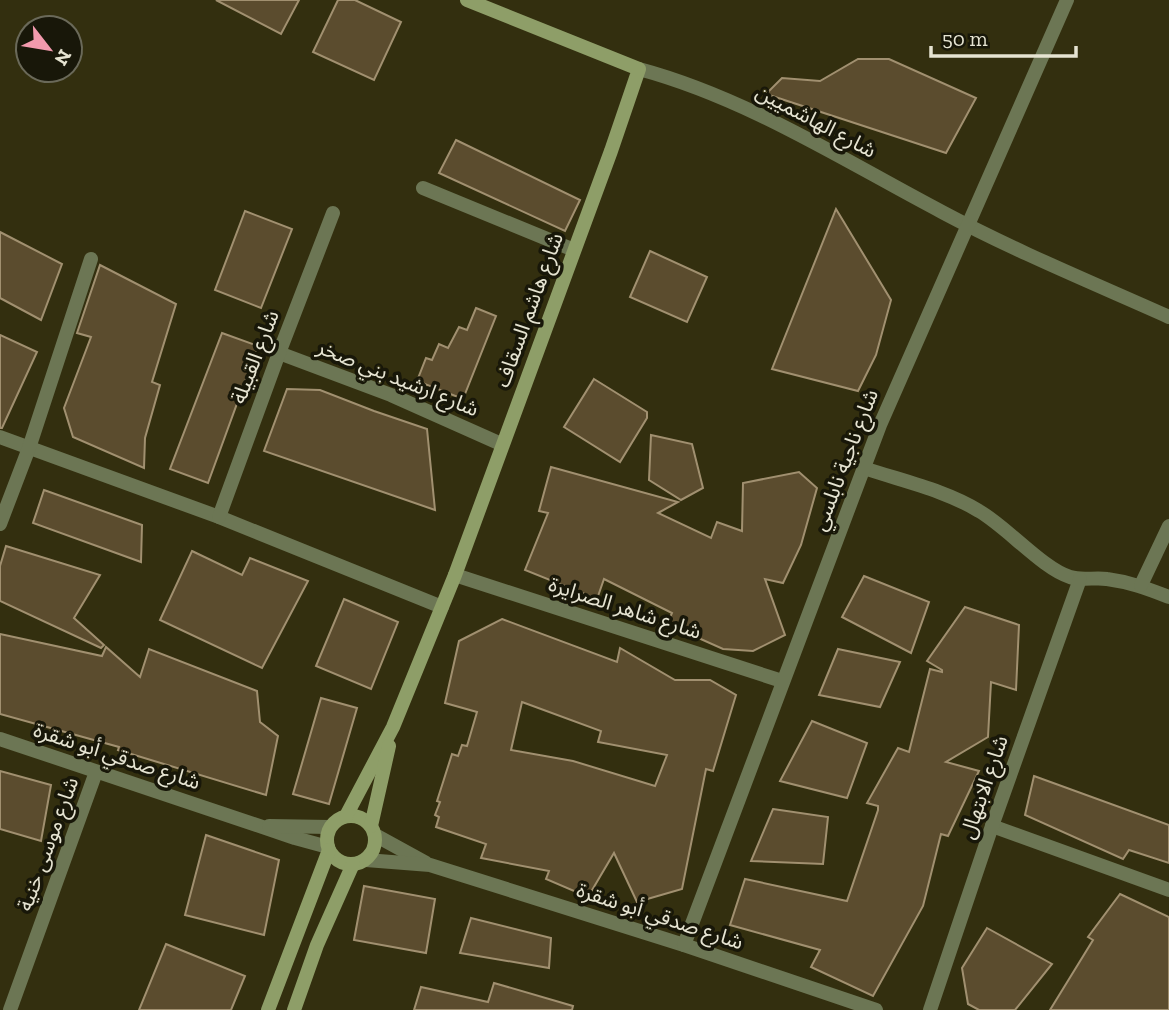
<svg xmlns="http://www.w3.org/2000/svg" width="1169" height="1010" viewBox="0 0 1169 1010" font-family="'Zilla Slab','Noto Sans Arabic',serif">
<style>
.building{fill:#5b4c2e;stroke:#a19070;stroke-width:2;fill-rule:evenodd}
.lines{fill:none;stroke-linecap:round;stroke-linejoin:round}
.street{stroke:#6c7654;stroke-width:14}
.secondary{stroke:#8e9e68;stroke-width:14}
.labels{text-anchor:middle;stroke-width:7;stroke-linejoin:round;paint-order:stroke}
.street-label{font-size:21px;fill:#e6e4d2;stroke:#181709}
</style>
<rect width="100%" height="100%" fill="#332f0f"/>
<g class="building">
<path d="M216,0H299L281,34Z"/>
<path d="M338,0H355L401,22L374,80L313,52Z"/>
<path d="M858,59H889L976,98L946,153L766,94L782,78L820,81Z"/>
<path d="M456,140L580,200L565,231L439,173Z"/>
<path d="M836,209L891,300L876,355L858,391L772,369Z"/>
<path d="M245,211L292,229L261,308L215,290Z"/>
<path d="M0,232L62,264L41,320L0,298Z"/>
<path d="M650,251L707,277L687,322L630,297Z"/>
<path d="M100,265L176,304L152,382L160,385L145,438L144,468L73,437L64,408L91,337L77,333Z"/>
<path d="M476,308L496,316L463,399L417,381L426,358L432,360L439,344L448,348L459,327L467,330Z"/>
<path d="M222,333L258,346L208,483L170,469Z"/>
<path d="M0,335L37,352L2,428H0Z"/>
<path d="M594,379L647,412V418L620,462L564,427Z"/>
<path d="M287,389L320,390L374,411L427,429L435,510L264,451Z"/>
<path d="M651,435L692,444L703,488L681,500L649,480Z"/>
<path d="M551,467L678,502L658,513L711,538L717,522L742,531L743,483L799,472L817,488L801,545L783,583L765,579L785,635L753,651L723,649L667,624L672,613L604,579L597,599L525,570L548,513L539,511Z"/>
<path d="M44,490L142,525L141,562L33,523Z"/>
<path d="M6,546L100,575L74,618L104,645L101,648L0,601V566Z"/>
<path d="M192,551L242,575L250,558L308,581L262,668L160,620Z"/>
<path d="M864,576L929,602L911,653L842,617Z"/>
<path d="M344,599L398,622L371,689L316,666Z"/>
<path d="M965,607L1019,625L1016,690L991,682L988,737L946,762L979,771L948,836L941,834L923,906L873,996L811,967L820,950L730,925L745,879L847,901L878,810V806L867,803L898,748L909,752L930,669L942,672V670L927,661Z"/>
<path d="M502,619L617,662L620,648L675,680H710L736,695L713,771L706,769L682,889L637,902L614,853L588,897L546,879L549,871L481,858L486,844L436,827L439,817L435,815L440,802L437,801L452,754L458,756L462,745L467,746L477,712L445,703L459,641ZM522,702L601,731L598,742L667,755L655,786L573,761L511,750Z"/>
<path d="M0,634L102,656L106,647L140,677L149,649L257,691L260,722L278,736L266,795L118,750L119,747L0,714Z"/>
<path d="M838,649L900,662L880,707L819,695Z"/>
<path d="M321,698L357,708L329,804L293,794Z"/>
<path d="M812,721L867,743L847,798L780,781Z"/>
<path d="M0,771L51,785L41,841L0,829Z"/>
<path d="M1034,776L1169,825V863L1129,850L1123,859L1025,815Z"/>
<path d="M773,809L828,817L823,864L751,861Z"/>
<path d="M206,835L279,860L264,935L185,915Z"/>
<path d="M364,886L435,899L426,953L354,940Z"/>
<path d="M1120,894L1169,917V1010H1050L1093,940L1088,937Z"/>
<path d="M471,918L551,938L549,968L460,953Z"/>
<path d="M987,928L1052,964L1015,1010H979L968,1004L962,968Z"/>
<path d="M166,944L245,976L231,1010H139Z"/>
<path d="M494,983L573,1006L572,1010H414L421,987L488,1002Z"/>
</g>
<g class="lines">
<g class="street">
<path d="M639,69C747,98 843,160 942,212C1015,251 1093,283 1169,317"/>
<path d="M423,188L574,250"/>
<path d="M279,353L391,395L501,444"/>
<path d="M0,437L219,517L442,607"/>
<path d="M864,468C902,481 945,490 979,511C1007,527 1043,569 1070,577C1082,581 1095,577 1107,579C1130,582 1148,589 1169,597"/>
<path d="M219,517L279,353L333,213"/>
<path d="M0,524L29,448L91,259"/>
<path d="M455,575L782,681"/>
<path d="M1141,585L1169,526"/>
<path d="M0,739L295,838L328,847"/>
<path d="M269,826L330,827"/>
<path d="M992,826L1169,890"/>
<path d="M375,835L426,863"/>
<path d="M366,860L430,865L684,945L876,1010"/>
<path d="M684,945L880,425L1067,0"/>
<path d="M10,1010L96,772"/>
<path d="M930,1010L992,826L1080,579"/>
</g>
<g class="secondary">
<circle cx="351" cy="840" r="24"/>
<path d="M346,816L393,727L455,575L611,151L639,69L467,0"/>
<path d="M371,826L389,746"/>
<path d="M268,1010L329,850"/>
<path d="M294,1010L317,945L353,864"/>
</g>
</g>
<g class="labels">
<g class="street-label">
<text transform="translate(816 121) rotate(28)" y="7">شارع الهاشميين</text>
<text transform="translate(529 310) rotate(-70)" y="7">شارع هاشم السقاف</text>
<text transform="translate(255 357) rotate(-69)" y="7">شارع القبيلة</text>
<text transform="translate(398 378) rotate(22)" y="7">شارع ارشيد بني صخر</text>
<text transform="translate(845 460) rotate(-69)" y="7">شارع ناجية نابلسي</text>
<text transform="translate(625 608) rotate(18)" y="7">شارع شاهر الصرايرة</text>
<text transform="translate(117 756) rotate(18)" y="7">شارع صدقي أبو شقرة</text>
<text transform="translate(984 787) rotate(-71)" y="7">شارع الابتهال</text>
<text transform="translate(48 844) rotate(-70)" y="7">شارع موسى خنية</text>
<text transform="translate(660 916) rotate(18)" y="7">شارع صدقي أبو شقرة</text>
</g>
</g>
<g transform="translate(49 49) rotate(121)"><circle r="33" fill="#181709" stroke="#6a6959" stroke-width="2"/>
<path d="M0-5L12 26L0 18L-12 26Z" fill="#f29aad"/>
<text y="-10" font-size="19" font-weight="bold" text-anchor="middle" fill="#e6e4d2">N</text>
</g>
<path d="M931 46v10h145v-10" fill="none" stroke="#e6e4d2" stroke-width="3.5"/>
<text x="942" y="46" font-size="21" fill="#e6e4d2" stroke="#181709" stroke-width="5" paint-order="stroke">50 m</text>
</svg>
